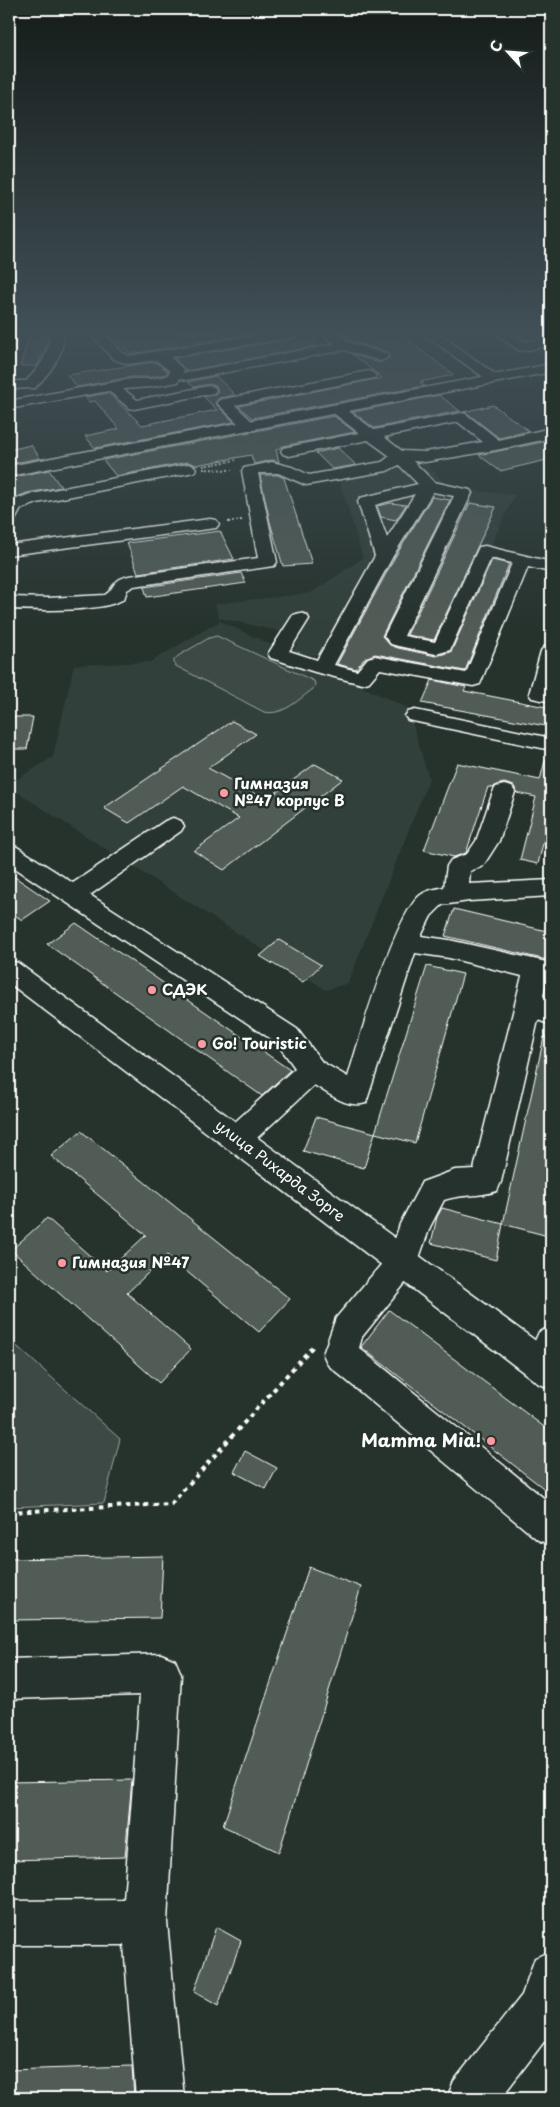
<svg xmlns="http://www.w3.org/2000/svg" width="560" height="2107" viewBox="0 0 560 2107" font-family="'Playpen Sans',sans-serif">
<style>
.built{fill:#333f3a}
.green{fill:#3e4944;stroke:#9ea4a2}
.building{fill:#515c57;stroke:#fff}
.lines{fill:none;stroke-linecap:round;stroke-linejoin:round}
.minor-casing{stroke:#fff;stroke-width:3}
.major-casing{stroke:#fff;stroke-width:3}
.path-far1{stroke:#fff;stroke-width:2;stroke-dasharray:2 2;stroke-linecap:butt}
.path{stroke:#fff;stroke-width:4;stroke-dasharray:4.5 4.5;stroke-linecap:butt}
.minor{fill:#26332d;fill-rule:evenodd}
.major{fill:#26332d;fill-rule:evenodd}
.poi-dot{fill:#ff9aa2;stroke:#26332d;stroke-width:2}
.labels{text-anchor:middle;stroke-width:5;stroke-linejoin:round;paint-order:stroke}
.poi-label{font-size:15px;font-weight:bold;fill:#fff;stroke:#26332d;text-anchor:start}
.street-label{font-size:15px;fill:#fff;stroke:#26332d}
.near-poi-label{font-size:18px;font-weight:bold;fill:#fff;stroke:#26332d;text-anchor:end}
</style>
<rect width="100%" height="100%" fill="#26332d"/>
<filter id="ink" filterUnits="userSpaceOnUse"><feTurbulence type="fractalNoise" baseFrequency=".02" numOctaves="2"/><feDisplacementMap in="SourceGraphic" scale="10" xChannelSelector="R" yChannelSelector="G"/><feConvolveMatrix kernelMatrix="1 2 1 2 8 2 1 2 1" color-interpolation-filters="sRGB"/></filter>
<g filter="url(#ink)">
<g class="built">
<path d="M427,464L448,487L515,495L488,551L531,559L478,683L292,652L302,636L219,618L215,604L311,593L363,558L339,479Z"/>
<path d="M220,621L408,708L429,779L348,983L326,990L9,787V784L53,757L74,665L150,662Z"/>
</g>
<g class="green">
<path d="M217,636L314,681L315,685L313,689C298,700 283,716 264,712L176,666L174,663V660L178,656L209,638Z"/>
<path d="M9,1339L120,1439L104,1503L9,1507Z"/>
</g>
<g class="building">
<path d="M30,333H48L46,347L37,366H20Z"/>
<path d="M110,333H258L130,354Z"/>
<path d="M302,333H315L316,346L186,371L174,358L293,339Z"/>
<path d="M360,333H398L454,375L420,382L425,386L252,418L239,406L382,378L352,354L380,363L390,357L387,352L351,341L344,336Z"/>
<path d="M155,362L168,371L166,374L151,377H131L77,387L67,375Z"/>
<path d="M216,376L235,395L219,398L215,403L234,422L95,448L85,436L119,429L95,401L89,402L85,397L108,393L142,425L217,410L204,397L216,394L218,391L216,386L209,384L194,387L188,382Z"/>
<path d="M439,395L460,411L374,428L353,412Z"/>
<path d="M493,405L514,420L529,431L499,438L467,413L463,412Z"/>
<path d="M334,416L355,432L283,446L276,450L279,462L272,460L254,464L251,455L196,465L188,462L116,476L103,460Z"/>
<path d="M543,442L551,447V459L500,471L479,455Z"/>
<path d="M31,445L40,458L9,464V450Z"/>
<path d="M338,448L356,465L332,469L316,453Z"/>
<path d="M49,470L61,487L27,493L9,500V478Z"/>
<path d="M260,475H278L284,478L312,564L283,566L270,522Z"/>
<path d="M432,497L450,500L382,636L390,645L398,648L436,656L451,652L492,560L509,564L465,671L375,654L365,658L356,669L337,664L395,557Z"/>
<path d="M391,503L406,505L396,520L381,517L377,506Z"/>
<path d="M470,503L496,507L434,640L407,635Z"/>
<path d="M220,531L234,559L138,573L127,543Z"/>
<path d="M241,573L246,583L147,597L144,587Z"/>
<path d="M432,680L466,687L464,691L551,708V727L422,703Z"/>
<path d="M9,717H33L27,749H9Z"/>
<path d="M232,721L256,734L208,768L266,800L315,764L343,779L224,870L194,851L239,818L183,786L129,823L104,808Z"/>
<path d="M545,761L551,762V811L538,864L520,860L536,797L517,793L514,786L504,783L496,785L493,788L488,787L466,853L454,857L424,850L457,763L540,780Z"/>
<path d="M9,873L50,901L22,920L9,911Z"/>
<path d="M454,909L551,932V961L445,936Z"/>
<path d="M76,923L290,1070L262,1096L47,944Z"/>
<path d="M279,940L321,965L303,982L260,956Z"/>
<path d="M427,966L463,974L415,1143L375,1133Z"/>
<path d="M544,1037L551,1038V1219L548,1236L503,1224Z"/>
<path d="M316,1117L375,1133L364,1168L303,1151Z"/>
<path d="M81,1131L290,1299L259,1332L167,1255L127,1293L191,1349L159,1383L11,1250L47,1218L107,1271L146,1235L51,1156Z"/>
<path d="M442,1208L503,1224L496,1260L431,1243L437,1217Z"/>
<path d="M389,1310L551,1432V1494L361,1347Z"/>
<path d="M245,1451L277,1468L266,1489L234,1472Z"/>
<path d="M163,1556L160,1618L9,1620V1559Z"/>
<path d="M309,1567L361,1587L279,1852L223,1826Z"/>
<path d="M132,1780L125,1857L9,1860V1782Z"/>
<path d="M216,1927L241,1941L218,2006L194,1992Z"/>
<path d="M132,2066L134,2098H9V2070Z"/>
</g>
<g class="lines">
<g class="minor-casing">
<g id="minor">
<path d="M50,333H64C63,357 51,371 35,388L9,389V381H26C41,366 49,354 50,333Z"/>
<path d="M90,333H104L123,353L129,356L269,333H300L293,337L170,357L184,370L183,373L335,344L326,337L325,333H338L350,343L386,354L388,357L381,361L344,350L186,380L180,378L178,382L151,387L123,389L137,400L209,386L214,387L216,390L214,393L134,409L129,408L109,391L9,409V401L131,379H151L167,376L170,371L156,360L128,364L113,359Z"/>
<path d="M422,333H438L502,379L500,382H490Z"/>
<path d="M495,333H511L525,342L551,337V345L523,351L518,350Z"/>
<path d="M369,371L376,375L374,378L235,405L258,427L255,430H245L217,403L219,400L224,399Z"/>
<path d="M337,405L342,406L374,430L461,413L466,414L499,440L551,428V438L496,450L425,462L413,461L434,482L470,490L472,493L404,636L435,642L479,547L485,546L551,562V572L528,567L480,684L473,686L380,669L369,682L362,684L315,672L271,658L268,654L293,615L300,613L307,615L309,619L289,651L317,660L375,556L358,502L360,498L418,484L399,465L387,471L306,485L278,473H258L277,562L274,566L134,586L127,590L124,599C101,613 37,610 9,609V597L48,598L105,595C115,589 111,580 129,576L258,558L242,471L244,468L272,462L292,467L309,475L382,462L390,456L368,440L289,456L283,454L281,451L283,448L359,433L332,412L330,409L332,406ZM458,422L483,442L425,452L402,451L384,437ZM433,492L454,496L384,636L391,644L398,646L436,654L450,650L491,558L512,563L466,673L375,656L368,658L357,671L334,665L393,556ZM415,494L387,538L375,505Z"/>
<path d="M188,464L194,466L196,469L194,472L37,503L21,509L15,520L9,521V502L27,495Z"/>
<path d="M210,519L216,520L219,524L216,528L9,555V545Z"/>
<path d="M551,645V702L532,698L529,694L541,651L544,647Z"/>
<path d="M415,710L551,738V750L408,720L405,716L408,712Z"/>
<path d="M504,785L512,787L515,792L499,841L483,866L470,871L469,884L551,880V896L469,901L442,905L431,916L421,936L449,940L551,963V983L546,981L543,996L551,1002V1025L538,1020L501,1182L497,1191C479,1197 461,1194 444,1200L430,1227L414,1272L362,1337L359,1348L551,1504V1545L538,1540L328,1365L323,1354L336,1318L390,1254L400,1224L422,1182L455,1170L474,1169L522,976L449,958L415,953L366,1103C347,1109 330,1094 314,1085L246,1148L236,1151L226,1148L221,1139L226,1130L295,1068L277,1043L9,864V845L17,847L73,883L165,821L173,818L181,821L184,826L181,831L90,895L297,1029L322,1062L348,1077C358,1043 396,910 422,894C428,890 437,889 444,887L447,866L451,860L467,854L476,841L493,792L496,787Z"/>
<path d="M551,1327V1384L547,1385L535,1381L530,1369L534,1343L539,1332Z"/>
<path d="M161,1654L175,1660L181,1674L167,1922L184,2098H136L124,1945H9V1901L124,1900L140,1695L9,1699V1659Z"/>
<path d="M551,1951V2036L549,2035L501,2098H447L454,2081L522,1995L535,1958Z"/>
</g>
</g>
<g class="major-casing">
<g id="major">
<path d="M551,364V372L9,476V466Z"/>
<path d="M9,961L18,963L551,1352V1388L539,1384L9,983Z"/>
</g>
</g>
<g class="path-far1">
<path d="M203,466L236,460"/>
<path d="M203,469L232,470"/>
<path d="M228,522L242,520"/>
</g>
<path class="path" d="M9,1512L171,1504L314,1345"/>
<use href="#minor" class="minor"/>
<use href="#major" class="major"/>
</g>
</g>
<linearGradient id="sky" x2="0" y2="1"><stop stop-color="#151c19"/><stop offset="0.53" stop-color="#415057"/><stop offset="1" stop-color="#415057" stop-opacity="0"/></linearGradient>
<rect width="560" height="628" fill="url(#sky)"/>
<g class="poi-dot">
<circle cx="224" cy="793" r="5"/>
<circle cx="152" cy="990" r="5"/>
<circle cx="202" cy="1044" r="5"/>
<circle cx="62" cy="1263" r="5"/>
<circle cx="491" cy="1441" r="5"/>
</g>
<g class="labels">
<g class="poi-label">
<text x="234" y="789">Гимназия<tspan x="234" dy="17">№47 корпус В</tspan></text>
<text x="162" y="995">СДЭК</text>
<text x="212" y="1049">Go! Touristic</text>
<text x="72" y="1268">Гимназия №47</text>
</g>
<g class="street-label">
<text transform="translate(280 1171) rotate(37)" y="5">улица Рихарда Зорге</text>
</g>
<g class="near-poi-label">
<text x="481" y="1447">Mamma Mia!</text>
</g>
</g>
<rect width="560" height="2107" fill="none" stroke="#26332d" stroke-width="30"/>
<rect x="15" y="15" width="530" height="2077" fill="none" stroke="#fff" stroke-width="2" filter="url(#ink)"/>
<g transform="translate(508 52) rotate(296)" stroke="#26332d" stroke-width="4" paint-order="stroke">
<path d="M0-4L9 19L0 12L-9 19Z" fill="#ffffff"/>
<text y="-8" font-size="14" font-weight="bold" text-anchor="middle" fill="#ffffff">С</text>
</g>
</svg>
